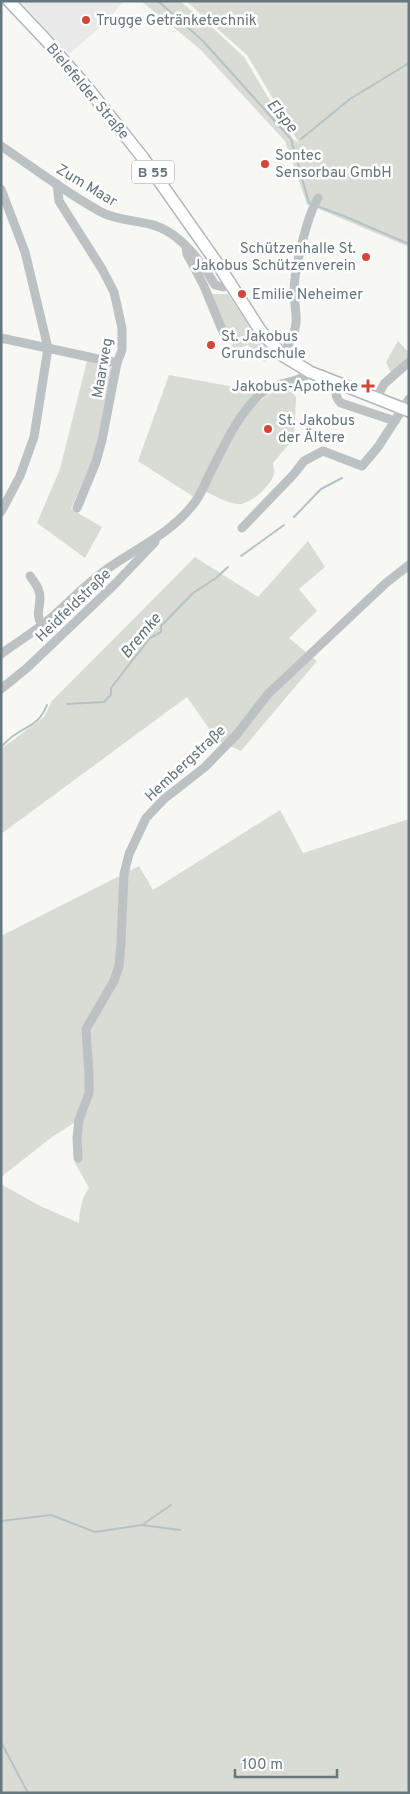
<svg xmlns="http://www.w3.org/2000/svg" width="410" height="1794" viewBox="0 0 410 1794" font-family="Overpass,sans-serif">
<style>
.built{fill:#e8e9e8}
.green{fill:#d8dcd4}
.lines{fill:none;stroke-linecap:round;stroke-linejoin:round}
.stream{stroke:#b5c3c5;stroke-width:2}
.major-casing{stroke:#b0b6b9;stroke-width:14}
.minor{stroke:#bcc2c4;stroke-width:9}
.major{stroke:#fff;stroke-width:11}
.poi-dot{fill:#d44637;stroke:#fff;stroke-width:2}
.labels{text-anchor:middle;stroke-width:5;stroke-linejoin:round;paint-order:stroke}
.shield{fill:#fff;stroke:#939fa4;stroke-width:1}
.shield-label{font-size:14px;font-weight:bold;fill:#65767d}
.poi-label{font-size:15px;fill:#65767d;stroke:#fff;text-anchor:start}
.street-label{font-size:15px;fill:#65767d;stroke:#fff}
.water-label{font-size:16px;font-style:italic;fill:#5f7578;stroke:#fff}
</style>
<rect width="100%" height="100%" fill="#f7f7f4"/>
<path class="built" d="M20,1H124L105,23L69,54Z"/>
<g class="green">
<path d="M141,1H180L215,30L244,57L293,139L299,143L247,55L186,1H409V247L307,204L285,141L200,49Z"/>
<path d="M210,294H228L251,329L272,355L265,362L248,345L234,350Z"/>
<path d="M398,341L409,353V360L392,375L386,362Z"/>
<path d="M87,361L108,364L113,371L106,405L93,459L71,509L102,527L85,558L37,523L60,469Z"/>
<path d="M169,375L256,391L240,410L194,497L138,461Z"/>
<path d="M279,390C287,390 292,390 296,397L294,438L273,463C273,466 275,471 274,474C271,486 249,506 237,504C226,503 214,495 204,491C221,457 241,403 279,390Z"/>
<path d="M308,541L325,567L299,589L317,611L289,638L317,661L241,751L217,740L187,697L1,834V749L44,717L52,701L195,557L258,597Z"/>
<path d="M280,810L303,853L409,819V1793H1V1184L40,1206L79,1223C80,1209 81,1199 89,1188L75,1163L74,1147L77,1121L52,1137L1,1177V936L139,866L153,890Z"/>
</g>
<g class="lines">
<g class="stream">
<path d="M158,1L203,41L291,139L309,203L311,204"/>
<path d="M301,139L350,99L409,63"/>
<path d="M317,206L346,217L409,244"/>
<path d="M294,517L321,489L342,478"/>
<path d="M241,556L284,525"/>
<path d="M67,704L104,702L111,695V688L135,657L150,638L161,632V626L193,593L216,578L228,567"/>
<path d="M1,747C5,743 9,739 13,736C28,725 39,725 47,705"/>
<path d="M1,1521L51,1515L95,1532L142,1525L180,1530"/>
<path d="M142,1525L171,1505"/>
<path d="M1,1742L28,1793"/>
</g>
<g class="major-casing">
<path id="major" d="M9,1L45,39L90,91L143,158L217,263L260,330L282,355L310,372L409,411"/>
</g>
<g class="minor">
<path d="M1,146C34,168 66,193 101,212C116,220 133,220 149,224C178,230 201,261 215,285L223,287L231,285"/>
<path d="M57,184L59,201L102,269L114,292L122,328V350L117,363L102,440L96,462L77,508"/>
<path d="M1,189L25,252L48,348L34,437L20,476L1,512"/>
<path d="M186,247L187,254L204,286L223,332"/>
<path d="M1,338L117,363"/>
<path d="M282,355C288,345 295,335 296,323C297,313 294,302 294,292C294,270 307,216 318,198"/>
<path d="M337,384C335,392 335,397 341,403L395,421"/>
<path d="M376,399L384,384L409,362"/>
<path d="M242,528L294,474L304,461L323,451L362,466L378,447L409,399"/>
<path d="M30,576C35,583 40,589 40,598C40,610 35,613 42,625"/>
<path d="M1,654C15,644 29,635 42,625C62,610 79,590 99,575C132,549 169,537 195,502C201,494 205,484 209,475C224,447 236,417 259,395C274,380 296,386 310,372"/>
<path d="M1,689L27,668L114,585L155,542"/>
<path d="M78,1158L77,1138L79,1120L89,1093V1075L86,1029L114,981L119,966L121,943L124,874L129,854L146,818L164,799L205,767L237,734L268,694L386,583L409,565"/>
</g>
<use href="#major" class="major"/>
</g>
<g class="poi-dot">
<circle cx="86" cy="20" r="5"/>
<circle cx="265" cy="164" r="5"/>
<circle cx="366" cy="257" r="5"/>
<circle cx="242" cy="294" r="5"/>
<circle cx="211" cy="345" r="5"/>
<path d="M365.5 378.5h5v5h5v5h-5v5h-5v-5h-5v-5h5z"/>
<circle cx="268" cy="429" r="5"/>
</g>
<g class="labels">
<rect class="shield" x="132" y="160.5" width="42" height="23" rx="4"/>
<g class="shield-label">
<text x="153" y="177">B 55</text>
</g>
<g class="poi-label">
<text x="96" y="25">Trugge Getränketechnik</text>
<text x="275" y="160">Sontec<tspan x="275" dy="17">Sensorbau GmbH</tspan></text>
<text x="356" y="253" text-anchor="end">Schützenhalle St.<tspan x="356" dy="17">Jakobus Schützenverein</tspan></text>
<text x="252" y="299">Emilie Neheimer</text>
<text x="221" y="341">St. Jakobus<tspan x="221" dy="17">Grundschule</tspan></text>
<text x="358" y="391" text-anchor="end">Jakobus-Apotheke</text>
<text x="278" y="425">St. Jakobus<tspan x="278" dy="17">der Ältere</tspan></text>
</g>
<g class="street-label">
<text transform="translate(88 91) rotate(50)" y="5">Bielefelder Straße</text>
<text transform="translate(87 185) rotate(31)" y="5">Zum Maar</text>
<text transform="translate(102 368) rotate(-80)" y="5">Maarweg</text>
<text transform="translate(73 605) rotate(-44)" y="5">Heidfeldstraße</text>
<text transform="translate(185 763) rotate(-43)" y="5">Hembergstraße</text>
</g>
<g class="water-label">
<text transform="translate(283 115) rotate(50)" y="6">Elspe</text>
<text transform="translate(140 635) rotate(-50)" y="6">Bremke</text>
</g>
</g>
<rect width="410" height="1794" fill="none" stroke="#65767d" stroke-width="5"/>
<path d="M235 1769v8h102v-8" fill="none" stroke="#65767d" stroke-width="2.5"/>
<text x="242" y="1769" font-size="15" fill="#65767d" stroke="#ffffff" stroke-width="4" paint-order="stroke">100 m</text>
</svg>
